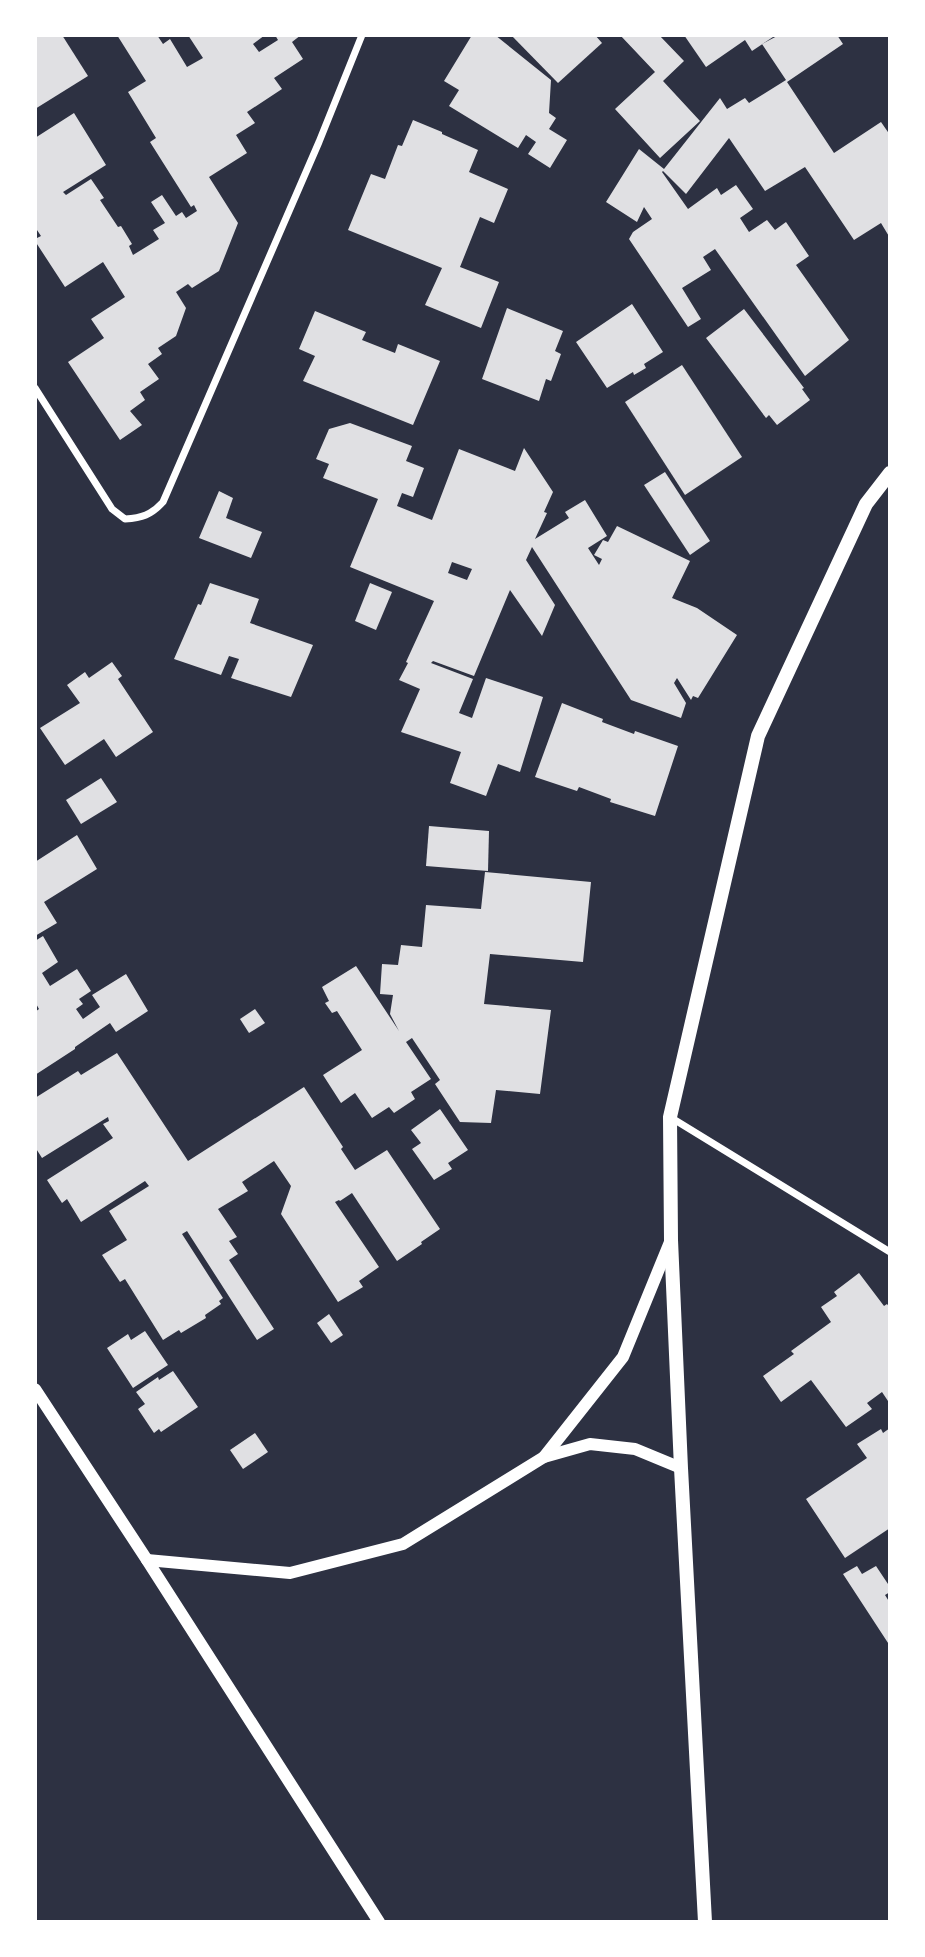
<svg xmlns="http://www.w3.org/2000/svg" width="925" height="1957" viewBox="0 0 925 1957" font-family="'IBM Plex Serif',serif">
<style>
.building{fill:#e0e0e3;fill-rule:evenodd}
.lines{fill:none;stroke-linecap:round;stroke-linejoin:round}
.minor{stroke:#fff;stroke-width:7}
.tertiary{stroke:#fff;stroke-width:12}
.secondary{stroke:#fff;stroke-width:14}
</style>
<rect width="100%" height="100%" fill="#2d3142"/>
<g class="building">
<path d="M40,35H62L88,76L35,109V38Z"/>
<path d="M117,35H157L163,44L170,39L187,67L203,58L188,35H265L253,44L259,52L278,40L275,35H301L292,42L303,59L274,78L282,89L247,112L255,123L236,135L247,153L209,177L238,223L219,271L192,288L188,284L176,292L186,308L176,336L158,348L162,354L148,364L159,379L140,392L145,400L130,411L142,425L120,440L68,362L104,338L91,319L125,297L103,262L65,287L35,241V239L41,236L35,227V138L74,113L106,165L63,192L66,195L91,179L104,198L100,200L118,227L121,226L132,244L129,246L133,255L159,239L153,230L165,223L151,202L162,195L176,216L182,212L186,218L197,211L194,205L191,207L150,142L156,138L128,92L146,81Z"/>
<path d="M472,35H495L551,80L549,113L556,118L549,129L567,140L550,168L528,154L536,142L526,135L518,148L449,106L459,90L444,81Z"/>
<path d="M511,35H595L602,43L558,83Z"/>
<path d="M620,35H659L684,61L663,81L700,121L660,158L615,109L655,72Z"/>
<path d="M684,35H776L752,51L745,40L706,67Z"/>
<path d="M779,35H837L843,44L787,82L834,153L881,122L890,135V238L881,223L854,240L805,167L765,191L729,138L686,194L663,171L662,172L688,209L717,188L721,195L736,185L753,209L740,218L749,232L767,220L775,230L786,222L809,256L796,265L849,340L805,376L715,249L703,257L711,270L682,288L701,319L688,327L629,239L633,232L652,219L644,207L637,222L606,202L639,149L664,169L720,98L727,109L745,98L749,103L786,80L762,44Z"/>
<path d="M413,120L442,132V134L478,150L469,172L508,189L494,223L480,217L460,267L499,282L481,328L425,305L442,268L348,230L371,174L385,179L398,145L402,146Z"/>
<path d="M632,304L663,352L644,364L646,368L634,375L633,372L607,388L576,342Z"/>
<path d="M507,308L563,331L555,351L561,354L551,381L546,379L539,401L482,379Z"/>
<path d="M744,309L804,388L802,389L810,400L777,425L769,415L766,418L706,338Z"/>
<path d="M315,311L366,332L362,340L395,353L398,344L440,361L413,425L303,381L315,356L299,349Z"/>
<path d="M682,365L742,457L685,495L625,402Z"/>
<path d="M350,423L412,446L406,461L424,468L413,497L402,493L397,506L432,520L459,449L515,471L524,448L553,492L544,512L547,513L535,539L569,518L565,512L585,500L607,536L588,548L599,565L602,559L594,555L603,540L608,542L617,526L690,561L672,598L697,608L737,635L698,698L693,696L691,700L677,678L674,683L686,703L681,718L631,700L532,547L526,560L555,605L542,636L510,590L474,676L433,661L431,663L473,679L459,713L472,718L486,678L543,697L520,772L498,764L486,796L450,783L461,752L401,732L420,689L399,680L408,663L406,662L434,601L350,567L378,499L323,478L329,464L316,459L329,429ZM452,562L472,569L467,580L448,573Z"/>
<path d="M665,472L710,541L690,555L644,485Z"/>
<path d="M219,491L233,498L226,518L262,532L251,558L199,538Z"/>
<path d="M210,583L259,599L250,623L313,645L291,697L231,678L239,659L229,656L221,675L174,659L198,604L201,605Z"/>
<path d="M370,583L392,592L376,630L355,621Z"/>
<path d="M112,662L122,676L118,679L153,732L116,757L104,739L65,765L40,728L80,703L67,685L85,672L89,678Z"/>
<path d="M562,703L603,719L602,722L634,734L635,731L678,746L655,816L610,802L611,799L579,787L577,791L535,777Z"/>
<path d="M101,778L117,802L81,824L66,800Z"/>
<path d="M429,826L489,831L488,871L426,866Z"/>
<path d="M77,835L97,869L44,902L57,923L35,936V862Z"/>
<path d="M485,872L591,882L583,962L490,954L484,1004L551,1010L540,1094L496,1090L491,1123L460,1122L435,1084L440,1080L412,1038L406,1042L431,1079L411,1092L415,1099L394,1113L389,1107L372,1118L355,1093L341,1103L323,1075L362,1050L337,1011L332,1013L325,1003L329,1001L322,987L356,966L399,1031L390,1014L393,995L380,994L382,964L398,965L401,945L422,947L426,905L481,909Z"/>
<path d="M43,936L58,962L42,973L50,986L77,969L91,991L79,999L83,1004L76,1009L83,1019L100,1007L92,995L126,974L148,1011L116,1032L110,1023L75,1047V1049L35,1075V1012L39,1009L35,1002V996L37,995L35,992V941Z"/>
<path d="M255,1009L265,1023L249,1033L240,1019Z"/>
<path d="M117,1053L188,1161L304,1087L343,1147L341,1149L355,1170L387,1150L440,1229L421,1242L422,1244L397,1261L352,1193L340,1201L339,1200L335,1202L379,1267L359,1281L363,1287L338,1302L281,1214L291,1186L274,1161L242,1182L248,1191L218,1209L237,1237L229,1241L238,1254L229,1260L274,1329L257,1340L187,1231L182,1234L223,1298L219,1301L221,1304L205,1315L206,1318L181,1333L179,1330L163,1340L125,1279L120,1282L102,1255L127,1240L109,1211L149,1186L145,1181L81,1222L67,1199L62,1203L47,1180L113,1138L103,1124L109,1121L108,1117L42,1158L35,1147V1098L78,1071L81,1075Z"/>
<path d="M440,1109L468,1150L448,1163L452,1169L434,1180L412,1149L421,1143L411,1130Z"/>
<path d="M859,1273L884,1306L887,1304L890,1308V1404L882,1392L867,1403L872,1409L846,1427L811,1380L781,1402L763,1376L794,1354L791,1351L831,1322L821,1307L837,1296L834,1292Z"/>
<path d="M329,1314L343,1335L331,1343L317,1323Z"/>
<path d="M145,1331L168,1365L133,1388L107,1348L128,1334L131,1340Z"/>
<path d="M173,1371L198,1407L161,1432L159,1429L154,1433L138,1409L145,1404L136,1392L158,1377L159,1380Z"/>
<path d="M890,1428V1486L888,1487L890,1490V1528L845,1558L806,1499L867,1458L857,1444L881,1429L883,1433Z"/>
<path d="M255,1433L268,1452L243,1469L230,1450Z"/>
<path d="M857,1566L862,1574L876,1566L890,1587V1592L885,1595L890,1603V1646L843,1574Z"/>
</g>
<g class="lines">
<g class="minor">
<path d="M35,388L112,509L125,519C142,518 151,515 163,502L319,142L362,35"/>
<path d="M670,1117L890,1252"/>
</g>
<g class="tertiary">
<path d="M35,1389L147,1560L379,1922"/>
<path d="M544,1457L623,1357L670,1242"/>
<path d="M147,1560L290,1573L403,1544L544,1457L590,1444L635,1449L681,1468"/>
</g>
<path class="secondary" d="M705,1922L681,1468L671,1240L670,1117L758,736L866,504L890,473"/>
</g>
<rect width="925" height="1957" fill="none" stroke="#ffffff" stroke-width="74"/>
</svg>
